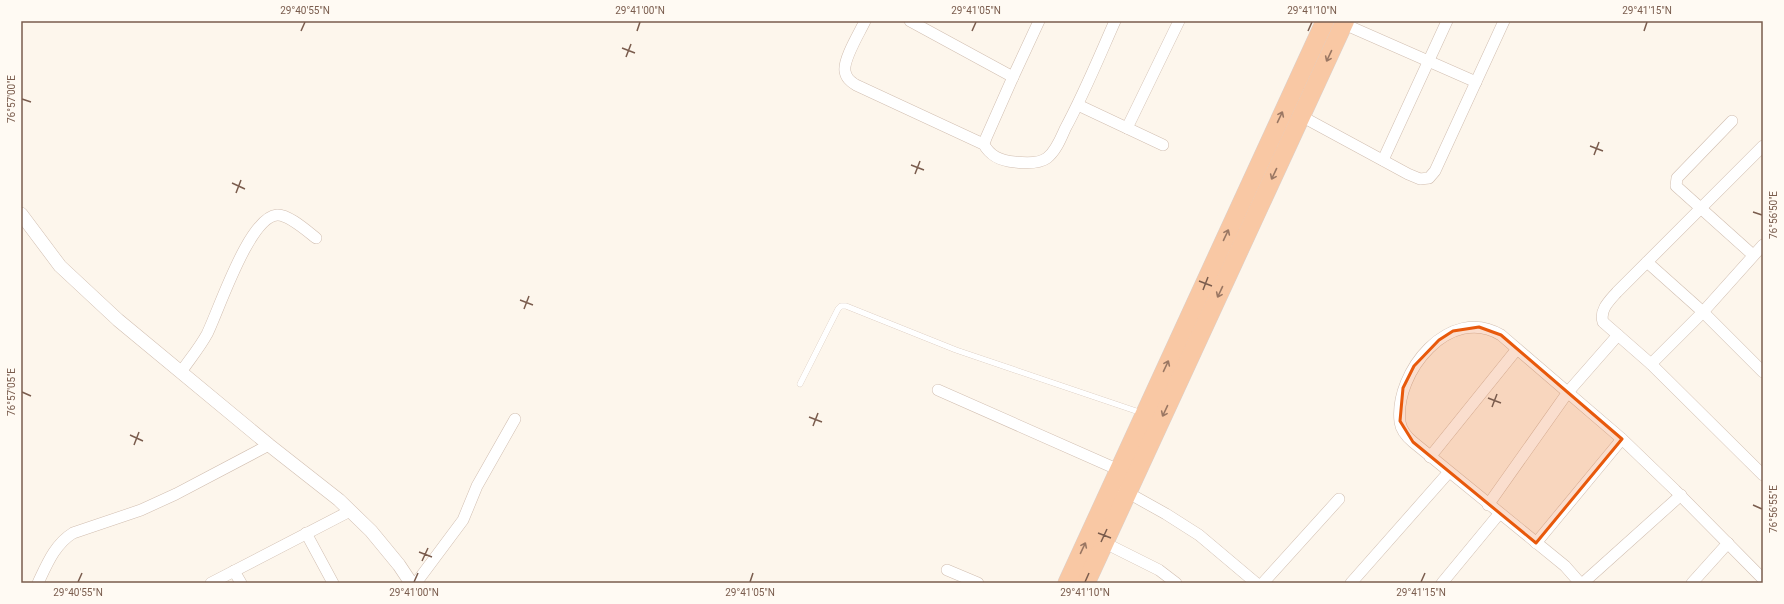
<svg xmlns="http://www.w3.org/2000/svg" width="1784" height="604" viewBox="0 0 1784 604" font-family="Roboto,sans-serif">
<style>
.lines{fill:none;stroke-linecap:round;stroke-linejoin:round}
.service-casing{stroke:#d1beb0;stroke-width:6}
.minor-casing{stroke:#d1beb0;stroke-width:12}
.tertiary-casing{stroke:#d1beb0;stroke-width:14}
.trunk-casing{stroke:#dad1cd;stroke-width:19}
.service{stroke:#fff;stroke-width:5.5}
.minor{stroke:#fff;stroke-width:11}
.tertiary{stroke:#fff;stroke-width:13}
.trunk{stroke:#f9c8a4;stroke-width:18}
.oneway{stroke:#9a7763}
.marked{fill:#e8590c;fill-opacity:0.2;stroke:#e8590c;stroke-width:3;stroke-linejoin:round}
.ticks{fill:none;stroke:#7a5c4d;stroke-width:1.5}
.neatline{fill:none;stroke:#7a5c4d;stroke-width:1.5}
.ticks-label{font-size:10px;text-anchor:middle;fill:#7a5c4d}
</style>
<rect width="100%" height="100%" fill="#fdf6ec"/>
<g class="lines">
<g class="service-casing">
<path id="service" d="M800,384L838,309L841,306H846L956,350L1142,413"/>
</g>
<g class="minor-casing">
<g id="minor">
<path d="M865,21C860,32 843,59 845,71C846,78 850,81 856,85L981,143L985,141L986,138L1013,77L1039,21"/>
<path d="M910,21L1013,77"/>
<path d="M1344,24L1476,82"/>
<path d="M1078,105L1163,145"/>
<path d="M1301,116L1408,174L1420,179L1429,178L1435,171L1504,21"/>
<path d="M1732,121L1677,178L1676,186L1753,255"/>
<path d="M1127,128L1179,21"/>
<path d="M983,143C990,156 1000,161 1015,162C1024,163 1039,164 1047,158C1056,151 1061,138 1065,129C1084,94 1099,57 1115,21"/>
<path d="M1763,146L1617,292C1610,300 1599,310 1603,322L1651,364L1763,475"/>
<path d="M1383,160L1447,21"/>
<path d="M1647,262L1703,312L1763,372"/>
<path d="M1651,364L1703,312L1763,245"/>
<path d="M181,372C190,359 200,347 207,334C219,310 249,217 277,215C288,214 307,231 316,238"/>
<path d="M938,390L1119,470"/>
<path d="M1430,457L1517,349"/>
<path d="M1123,490L1166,514L1199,535L1256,583"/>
<path d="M1488,505L1568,392L1618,335"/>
<path d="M306,533L333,583"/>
<path d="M1105,543L1159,570L1176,583"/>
<path d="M1536,543L1622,439"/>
<path d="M947,570L978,583"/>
<path d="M234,571L241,583"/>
<path d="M38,583C47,564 55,544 73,533L141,510L176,494L269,445"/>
<path d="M211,583L350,511"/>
<path d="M416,583L463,520L477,486L515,419"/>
<path d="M1263,583L1339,499"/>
<path d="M1351,583L1449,472"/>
<path d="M1442,583L1499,514"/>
<path d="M1580,583L1565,566L1413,442C1407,437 1401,430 1400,422C1394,372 1450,304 1501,335L1622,439L1675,490L1763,579"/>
<path d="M1583,583L1681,495"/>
<path d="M1692,583L1728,543"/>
</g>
</g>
<g class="tertiary-casing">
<path id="tertiary" d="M21,214L60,266L118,320L269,445L339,500L371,531L399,565L411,583"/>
</g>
<g class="trunk-casing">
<g id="trunk">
<path d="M1067,583L1325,21"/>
<path d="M1086,583L1345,21"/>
</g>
</g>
<use href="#service" class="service"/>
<use href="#minor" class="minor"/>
<use href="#tertiary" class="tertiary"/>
<use href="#trunk" class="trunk"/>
</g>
<defs><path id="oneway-shaft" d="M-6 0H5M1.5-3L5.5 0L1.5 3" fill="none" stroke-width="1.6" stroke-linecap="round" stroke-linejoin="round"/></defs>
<g class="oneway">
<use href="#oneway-shaft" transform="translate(1329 56) rotate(115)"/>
<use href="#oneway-shaft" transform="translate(1280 117) rotate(-65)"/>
<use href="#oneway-shaft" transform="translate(1274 174) rotate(115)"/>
<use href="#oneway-shaft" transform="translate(1226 235) rotate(-65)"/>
<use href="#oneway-shaft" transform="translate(1220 292) rotate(115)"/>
<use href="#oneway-shaft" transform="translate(1166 366) rotate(-65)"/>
<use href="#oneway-shaft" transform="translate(1165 411) rotate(115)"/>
<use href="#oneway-shaft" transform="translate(1083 548) rotate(-65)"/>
</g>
<path class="marked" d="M1479,327L1501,335L1622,439L1536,543L1413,442L1400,421L1403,388L1414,366L1439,340L1453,331Z"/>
<path class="ticks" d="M301,31L305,22M637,31L640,22M972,31L976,22M1308,31L1312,22M1644,31L1647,22M622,48L635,53M626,57L631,44M22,99L31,102M1590,146L1603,151M1594,155L1599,142M911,165L924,170M915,174L920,161M232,183L245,189M236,193L241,180M1753,212L1762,215M1199,281L1212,286M1203,290L1208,277M520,300L533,305M524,309L529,296M22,392L31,396M1488,398L1501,403M1492,407L1497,394M809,417L822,422M813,426L818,413M130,435L143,441M134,445L139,432M1753,505L1762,509M1098,533L1111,538M1101,542L1107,529M419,552L432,557M422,561L428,548M78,582L82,573M414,582L418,573M750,582L753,573M1085,582L1089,573M1421,582L1425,573"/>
<rect width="1784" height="604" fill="none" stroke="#fffaf3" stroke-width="44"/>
<rect x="22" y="22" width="1740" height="560" class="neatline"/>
<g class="ticks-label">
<text x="305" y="14">29°40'55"N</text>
<text x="640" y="14">29°41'00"N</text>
<text x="976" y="14">29°41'05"N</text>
<text x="1312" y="14">29°41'10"N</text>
<text x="1647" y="14">29°41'15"N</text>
<text transform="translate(11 99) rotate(-90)" y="4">76°57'00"E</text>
<text transform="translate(1773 215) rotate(-90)" y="4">76°56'50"E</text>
<text transform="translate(11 392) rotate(-90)" y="4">76°57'05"E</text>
<text transform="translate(1773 509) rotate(-90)" y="4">76°56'55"E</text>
<text x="78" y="596">29°40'55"N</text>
<text x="414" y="596">29°41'00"N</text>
<text x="750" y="596">29°41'05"N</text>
<text x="1085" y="596">29°41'10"N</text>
<text x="1421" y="596">29°41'15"N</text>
</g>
</svg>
